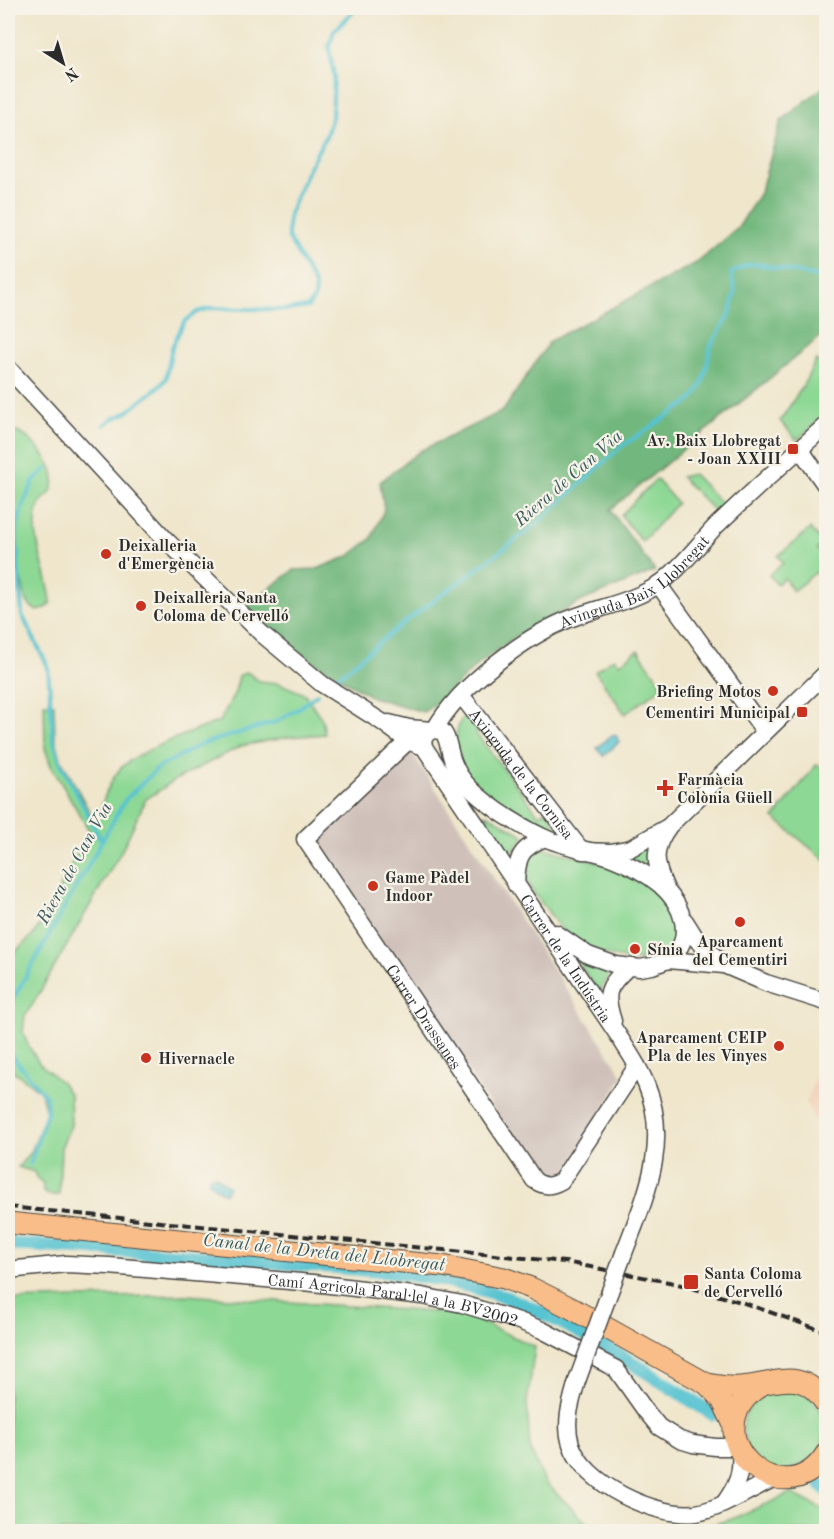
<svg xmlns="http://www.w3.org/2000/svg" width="834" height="1539" viewBox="0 0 834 1539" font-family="'Old Standard TT',serif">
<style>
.built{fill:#f2d5bd}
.industrial{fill:#cfc1ba}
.green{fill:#8dd894;stroke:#5c8260;stroke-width:1.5}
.forest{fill:#72b87e;stroke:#4e7254;stroke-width:1.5}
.water{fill:#57c3d1;stroke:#41777e;stroke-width:1.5}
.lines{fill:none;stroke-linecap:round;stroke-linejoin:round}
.stream{stroke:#57c3d1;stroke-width:4}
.canal{stroke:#57c3d1;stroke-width:14}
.minor-casing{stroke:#484743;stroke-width:19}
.major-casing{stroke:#484743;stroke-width:23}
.minor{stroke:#fff;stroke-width:16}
.major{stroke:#f8bd88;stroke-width:21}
.rail{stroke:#2b2b2b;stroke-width:4;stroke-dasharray:9 4.5;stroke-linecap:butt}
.minor-bridge-casing{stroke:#484743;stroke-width:19;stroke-linecap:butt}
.minor-bridge{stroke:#fff;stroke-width:16}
.poi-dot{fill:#c8321e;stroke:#f7f3e8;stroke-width:2}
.labels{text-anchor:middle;stroke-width:4.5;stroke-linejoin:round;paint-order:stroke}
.poi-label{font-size:16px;font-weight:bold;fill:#2b2b2b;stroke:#f7f3e8;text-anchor:start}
.street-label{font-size:16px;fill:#2b2b2b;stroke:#f7f3e8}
.water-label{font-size:18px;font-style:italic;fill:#38595d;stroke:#f7f3e8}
</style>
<rect width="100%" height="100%" fill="#f7f3e8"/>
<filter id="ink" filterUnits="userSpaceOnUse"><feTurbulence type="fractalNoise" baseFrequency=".0167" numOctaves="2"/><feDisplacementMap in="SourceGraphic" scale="12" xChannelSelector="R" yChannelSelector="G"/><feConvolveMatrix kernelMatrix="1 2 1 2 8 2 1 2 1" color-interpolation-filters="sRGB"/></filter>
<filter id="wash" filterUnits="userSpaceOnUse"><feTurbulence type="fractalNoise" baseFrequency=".008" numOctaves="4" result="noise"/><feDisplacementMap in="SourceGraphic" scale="24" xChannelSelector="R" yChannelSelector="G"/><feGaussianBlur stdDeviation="1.35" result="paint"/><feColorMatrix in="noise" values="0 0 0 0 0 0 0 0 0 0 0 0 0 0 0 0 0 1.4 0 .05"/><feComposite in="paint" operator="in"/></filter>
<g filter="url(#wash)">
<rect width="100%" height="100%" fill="#efe6cc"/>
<path class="built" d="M826,1050V1137L817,1125L806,1102Z"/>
<path class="industrial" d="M410,750L623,1076L558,1186L541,1180L313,842Z"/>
<g class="green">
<path d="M816,360L826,369V414L797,440L780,421L804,384Z"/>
<path d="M10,431C21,431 30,439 37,447C49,460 60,475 50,493C48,497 43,498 41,502C35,510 36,520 36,529C37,554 49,578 51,602L46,608L38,611C17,602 29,580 12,566L8,567V433Z"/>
<path d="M693,474L723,505L715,512L681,477Z"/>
<path d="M656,479L677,503L642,542L621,515Z"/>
<path d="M810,529L824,543L817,549L826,560V564L793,591L784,578L777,584L769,575L783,563L778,556Z"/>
<path d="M638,650L663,686L625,714L595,671L614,658L619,664Z"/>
<path d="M247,672L259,681L278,683L305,694L322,719L325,734L289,737L241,746L175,780L146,799L122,850L33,1004L25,1015L23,1032L27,1043L39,1063L62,1083L70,1095L71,1125L61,1148L59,1195H48L43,1192V1183L38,1179L35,1172L18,1167L32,1150L46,1113L41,1092L16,1073L8,1069V958L33,935L44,918L89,830L51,766L45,748L44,703L54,704L55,737L61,759L92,816L99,814C104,798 109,782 120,769C136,751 197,730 220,721L235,692L239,676Z"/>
<path d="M466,714L482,726L475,732L539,815L547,810L565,837L544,830L498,803L464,773L454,741L460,722Z"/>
<path d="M817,764L826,771V861L774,818Z"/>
<path d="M487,814L525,836L508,857L505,856L482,821Z"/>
<path d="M651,841V869L628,857Z"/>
<path d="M541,849H547C576,857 608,862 635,876C657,888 678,910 676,937C675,943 668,951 662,954C631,969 594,953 568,935C559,929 553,918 547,910C540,901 528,887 525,876C523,871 525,863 526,858Z"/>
<path d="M575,958L611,972L599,993Z"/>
<path d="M185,1295L464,1314L535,1347L527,1402L530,1449L545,1482L589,1525L627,1531H8V1300Z"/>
<path d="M775,1389C783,1390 794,1389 802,1392C823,1401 829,1428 821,1447C817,1456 810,1461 801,1465C796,1467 790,1471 784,1471C757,1469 737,1443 745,1416C749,1404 764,1394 775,1389Z"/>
<path d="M791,1493L826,1511V1531H690L732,1519Z"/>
</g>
<path class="forest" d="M826,85V332L610,510L655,571L582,601L522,632L478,664L438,703L423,712L372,697L305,657L246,606L294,570L317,569L349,556L371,539L384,510L380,482L420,451L503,411L550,341L698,262L738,228L760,193L781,121Z"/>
<g class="water">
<path d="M612,735H616L619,742L604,756L597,748Z"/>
<path d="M215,1175L229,1187L224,1194L209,1182V1177Z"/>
</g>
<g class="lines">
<g class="stream">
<path d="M104,425L112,419L126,413L161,385L166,378L172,347L184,322L197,312L212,308L287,310L308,307L315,297V285L288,237V225L290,212L308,169L326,136L332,117L334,76L329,47L334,31L357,8"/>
<path d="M46,469L34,480L22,508L16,530L22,615L48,667L53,738L61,764L101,840"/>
<path d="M334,680L401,625L533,527L622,446L692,400L701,386L706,370L711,345L729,316L732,305L735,292L731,273L747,265L758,264L826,279"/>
<path d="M8,1008L125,800L158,768L202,744L276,722L298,709L317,694"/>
<path d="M8,1051L46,1097L47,1112L30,1164"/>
<path d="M8,1253L12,1235"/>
</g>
<g class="canal">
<path d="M8,1244C100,1249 192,1256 284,1263C356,1269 439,1272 507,1298C580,1326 647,1373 713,1414"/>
<path d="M822,1486L826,1489"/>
</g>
</g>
</g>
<g filter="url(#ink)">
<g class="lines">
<g class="minor-casing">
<g id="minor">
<path d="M8,368L166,540L262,634L322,684L382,722L408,741L418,745"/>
<path d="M800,449L826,486"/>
<path d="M658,584L765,732"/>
<path id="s1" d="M461,695L582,851L611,852L631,848L666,828"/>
<path d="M389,723L409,728L442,731C449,738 449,754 454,764C460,780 473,792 486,802C504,816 524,828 545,838C566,848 589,849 610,857C639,868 676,888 683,921C686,939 682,948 668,960"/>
<path id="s2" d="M435,729C459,686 526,635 572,618C601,607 635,601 661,583C682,567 697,546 715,527C751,492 789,459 826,425"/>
<path id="s3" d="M430,730L423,739L424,747L618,1035C628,1051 639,1066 646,1084C671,1143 645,1198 624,1253"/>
<path id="s4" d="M408,741L305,839L534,1180C544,1187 550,1187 561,1181L637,1066"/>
<path d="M516,885C517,857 519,849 545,838"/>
<path d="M666,889C654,863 652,849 669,826L826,673"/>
<path d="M685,921L697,940L724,965"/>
<path d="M556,933L588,955L616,965L640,968L652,966L668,960L724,965L766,983L826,1002"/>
<path d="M613,1021C604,993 607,987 627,968"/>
<path id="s5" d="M8,1270L66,1264L109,1266L313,1283L422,1296L462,1304L519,1321L542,1330L616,1369L645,1410L659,1427L680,1440L693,1444L715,1447H728L736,1445"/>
<path d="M577,1381C571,1402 564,1423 571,1444C583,1484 656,1518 696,1513C724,1508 750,1489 775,1478"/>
<path d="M725,1502C737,1485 742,1473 740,1453"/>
</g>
</g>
<g class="major-casing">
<g id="major">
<path d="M8,1223L443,1266L504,1278L531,1288L571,1308L707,1384L722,1400L734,1425"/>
<path d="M707,1384C718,1386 729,1388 740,1387C775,1385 802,1365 826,1404"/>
<path d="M761,1385C687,1434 783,1522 826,1454"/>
</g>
</g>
<use href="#minor" class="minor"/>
<use href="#major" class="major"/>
<path class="rail" d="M8,1207L565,1262L674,1283L741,1302L826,1332"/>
<g class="minor-bridge-casing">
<path id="minor-bridge" d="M577,1381L624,1253"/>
</g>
<use href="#minor-bridge" class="minor-bridge"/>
</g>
</g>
<g class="poi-dot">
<rect x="787" y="443" width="12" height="12" rx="3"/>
<circle cx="106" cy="554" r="6"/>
<circle cx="141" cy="606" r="6"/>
<circle cx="773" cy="691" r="6"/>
<rect x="796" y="706" width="12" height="12" rx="3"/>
<path d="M662 779h6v6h6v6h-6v6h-6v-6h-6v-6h6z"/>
<circle cx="373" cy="886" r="6"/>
<circle cx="740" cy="922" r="6"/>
<circle cx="635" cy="949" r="6"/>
<circle cx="779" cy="1046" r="6"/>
<circle cx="146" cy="1058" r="6"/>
<rect x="683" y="1274" width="16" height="16" rx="3"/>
</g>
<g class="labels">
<g class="poi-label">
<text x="781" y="446" text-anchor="end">Av. Baix Llobregat<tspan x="781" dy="18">- Joan XXIII</tspan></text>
<text x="118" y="551">Deixalleria<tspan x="118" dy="18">d'Emergència</tspan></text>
<text x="153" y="603">Deixalleria Santa<tspan x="153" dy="18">Coloma de Cervelló</tspan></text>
<text x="761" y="697" text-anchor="end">Briefing Motos</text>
<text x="790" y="718" text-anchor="end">Cementiri Municipal</text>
<text x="677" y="785">Farmàcia<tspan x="677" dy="18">Colònia Güell</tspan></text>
<text x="385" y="883">Game Pàdel<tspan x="385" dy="18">Indoor</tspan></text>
<text x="740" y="947" text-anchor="middle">Aparcament<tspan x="740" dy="18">del Cementiri</tspan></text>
<text x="647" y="955">Sínia</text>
<text x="767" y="1043" text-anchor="end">Aparcament CEIP<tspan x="767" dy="18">Pla de les Vinyes</tspan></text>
<text x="158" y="1064">Hivernacle</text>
<text x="704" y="1279">Santa Coloma<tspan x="704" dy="18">de Cervelló</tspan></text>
</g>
<g class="street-label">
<text dy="6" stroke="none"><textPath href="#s2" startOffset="252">Avinguda Baix Llobregat</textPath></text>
<text dy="6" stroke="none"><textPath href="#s1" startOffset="99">Avinguda de la Cornisa</textPath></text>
<text dy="6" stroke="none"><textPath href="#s3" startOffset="274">Carrer de la Indústria</textPath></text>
<text dy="6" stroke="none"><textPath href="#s4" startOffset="356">Carrer Drassanes</textPath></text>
<text dy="6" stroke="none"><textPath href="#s5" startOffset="388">Camí Agricola Paral·lel a la BV2002</textPath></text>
</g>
<g class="water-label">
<text transform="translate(568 478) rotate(-41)" y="6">Riera de Can Via</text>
<text transform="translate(74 863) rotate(-61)" y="6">Riera de Can Via</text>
<text transform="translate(324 1252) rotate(6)" y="6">Canal de la Dreta del Llobregat</text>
</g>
</g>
<rect width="834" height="1539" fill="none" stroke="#f7f3e8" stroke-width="30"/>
<g transform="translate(63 63) rotate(143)" stroke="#f7f3e8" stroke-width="4.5" paint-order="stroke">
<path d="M0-4.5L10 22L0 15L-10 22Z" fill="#2b2b2b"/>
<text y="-9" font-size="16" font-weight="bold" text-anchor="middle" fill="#2b2b2b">N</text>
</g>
</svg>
